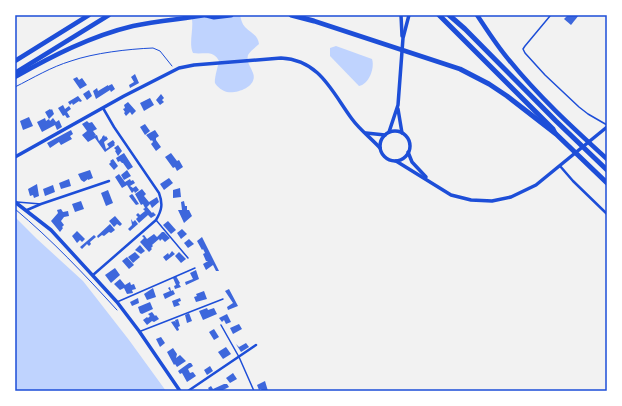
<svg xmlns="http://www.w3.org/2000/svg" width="622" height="406" viewBox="0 0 622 406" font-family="Karla,sans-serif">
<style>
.water{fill:#bfd3fe}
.building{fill:#3d67dc}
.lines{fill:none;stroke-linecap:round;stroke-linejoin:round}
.path{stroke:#1d4ed8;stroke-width:1}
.service{stroke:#1d4ed8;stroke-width:1.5}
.minor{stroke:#1d4ed8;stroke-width:2.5}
.tertiary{stroke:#1d4ed8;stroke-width:3.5}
.trunk{stroke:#1d4ed8;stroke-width:4.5}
.motorway{stroke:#1d4ed8;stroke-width:5}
.neatline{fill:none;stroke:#1d4ed8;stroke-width:1.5}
</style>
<rect width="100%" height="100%" fill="#f2f2f2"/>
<g class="water">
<path d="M191,15H240C241,19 242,24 245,27C251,33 258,35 259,44C256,47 250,51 248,55C246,62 251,67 253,73C258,86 238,94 227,92C223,91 217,87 215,83C214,79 218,66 219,61C213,49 204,55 193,53C188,43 195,26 191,15Z"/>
<path d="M336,46L372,59C375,68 369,84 359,86L330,56V48Z"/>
<path d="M15,217L37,239L83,281L129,340L166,391H15Z"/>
</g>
<g class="building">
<path d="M568,15H579L571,25L564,19Z"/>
<path d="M135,74L139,83L130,88L129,85L134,82L131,77Z"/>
<path d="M77,77L79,80L82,78L87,85L80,89L73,79Z"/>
<path d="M112,84L115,89L111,92L110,90L96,99L93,91L97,88L98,91L108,85V86Z"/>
<path d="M89,90L92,96L87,100L83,94Z"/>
<path d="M161,94L164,98L162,100L164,102L160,105L156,100Z"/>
<path d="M78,96L82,101L80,102L79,101L73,105L72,103L70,105L68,102Z"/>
<path d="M150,98L154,105L144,111L140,103Z"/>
<path d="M128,102L136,111L132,115L130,112L126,116L124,113L125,112L123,109L125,108L124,105Z"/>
<path d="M63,105L65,109L69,106L71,109L67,112L70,117L67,118L65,115L63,116L58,108Z"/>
<path d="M50,109L51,110L52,109L54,114L49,119L45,112Z"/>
<path d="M29,117L33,126L23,130L20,121Z"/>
<path d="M45,118L46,121L49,119L50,121L53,118L56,122L59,120L62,127L57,130L55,125L42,132L37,122Z"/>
<path d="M87,121L89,123L92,122L97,129L93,131L96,135L94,136L97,135L99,141L102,138V137L104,135L105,137L106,136L108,139L104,142L106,149L109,147L107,144L113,140L115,143L114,144L115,145L105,152L95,138L88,142L82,135L87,131L82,124Z"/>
<path d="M145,124L150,131L145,135L140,127Z"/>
<path d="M71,130L73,134L70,136L72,139L61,145L59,142L50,148L47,143Z"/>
<path d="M155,130L159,136L156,138V140L161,147L156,151L151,144L153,142L152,140L151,141L146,135Z"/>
<path d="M118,145L122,151L118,156L115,151L116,150L114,148Z"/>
<path d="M124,153L133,167L128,170L123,163H122L120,161L118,162L116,158Z"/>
<path d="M171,153L177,161L179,160L183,167L177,171L175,167L173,168L165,157Z"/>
<path d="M113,159L118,166L114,170L109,164L111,162L110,161Z"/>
<path d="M90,170L93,178L88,180V179L84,182L81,180L78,174Z"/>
<path d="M127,170L131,176L124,180L121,175Z"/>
<path d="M119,174L125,182L130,179L131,181L133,180L135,183L130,186L133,188L136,186L139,190L135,193L134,191L132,193L127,185L122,188L115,177Z"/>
<path d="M169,178L173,183L164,190L160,184Z"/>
<path d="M69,179L71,186L61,189L59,183Z"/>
<path d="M37,184L39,196L34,198L33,195L30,196L28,189Z"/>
<path d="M53,185L55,192L45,196L43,189Z"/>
<path d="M180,188L181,197L173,198V190Z"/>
<path d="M142,189L146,194L144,196L149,202L157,197L159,202L152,208L150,204L147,207L152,213L153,212L156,215L151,218L148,215L139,223L136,219L138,217L136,215L138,213L140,215L145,211L143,209L145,208L143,204L141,205L135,194Z"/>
<path d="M108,190L113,203L106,206L101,193Z"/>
<path d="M132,194L133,195L139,204L136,205L132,200L129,196Z"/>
<path d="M81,201L84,209L75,212L72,204Z"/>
<path d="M184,201L185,206H187V210H189L192,216L184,223L178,210H182L181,202Z"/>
<path d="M61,209L63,212L68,211L69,216L64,217L61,221L64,225L62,227L63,228L60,232L51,221L58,213L57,210Z"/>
<path d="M115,216L122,224L120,226L117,224L114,227L109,221Z"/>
<path d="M131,219L133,222L135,220L138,224L130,231L128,229L132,225Z"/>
<path d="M168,221L176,230L171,234L163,225Z"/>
<path d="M110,224L115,230L111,233L109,232L104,236L102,235L98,238L97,236Z"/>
<path d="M182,229L187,234L181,239L177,233Z"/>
<path d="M77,231L85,239L82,242L80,240L77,243L72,236Z"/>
<path d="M162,232H164L170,238L165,242L162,239L160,241L159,239L152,245L153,246L151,248L152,249L149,252L140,242L144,238L142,236L144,235L147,239L154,234L157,237Z"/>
<path d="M94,235L96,237L90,242L91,244L89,246L87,244L82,249L80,247Z"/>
<path d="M202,237L219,271H216L213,265L206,270L203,264L208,261H206L203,254L205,253L203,249L202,250L197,241Z"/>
<path d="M189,239L194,244L188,248L184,243Z"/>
<path d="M140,245L145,251L141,254L135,250Z"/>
<path d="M172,251L175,254L166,261L163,257L168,253L169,255Z"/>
<path d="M135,252L140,257L133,263L128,257Z"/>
<path d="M179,252L186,259L181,263L175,256Z"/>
<path d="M127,257L134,265L129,269L122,261Z"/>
<path d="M115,268L120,275L111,283L105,275Z"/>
<path d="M196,270L199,279L186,285L185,282L193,279L190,273Z"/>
<path d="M176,276L180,283L179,284L181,287L175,289L174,286L176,285L173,278Z"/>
<path d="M120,279L125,285L130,282L131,285L134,284L136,289L132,290L133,293L127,294L124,288L120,290L114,284Z"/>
<path d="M170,287L171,291L173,290L175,294L165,299L163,294L170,291L168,288Z"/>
<path d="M153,288L156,297L147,300L144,294Z"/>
<path d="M229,289L238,306L228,310L227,307L233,303L225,291Z"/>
<path d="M204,291L207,299L196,302L194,297L197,296L196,294Z"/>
<path d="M138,298L139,303L132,306L130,302Z"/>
<path d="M180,298L181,301L178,302L180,305L174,307L172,301Z"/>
<path d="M150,302L153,309L142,314L140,313L138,307Z"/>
<path d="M207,308L208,310L214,308L217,314L203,320L199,311Z"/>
<path d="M152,312L155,316L156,315L159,319L154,322L152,321L147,325L143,320L147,317L148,318L150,316L148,314Z"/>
<path d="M189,313L192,321L187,323L185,315Z"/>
<path d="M227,314L231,322L226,324L224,320L222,322L219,318Z"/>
<path d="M178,319L180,326L178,327L179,330L177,331L171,322L175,321L176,323L175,320Z"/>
<path d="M239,324L242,329L233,334L230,328Z"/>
<path d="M214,329L219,337L214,340L209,332Z"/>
<path d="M161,337L165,343L160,347L156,339Z"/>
<path d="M246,343L249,347L241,352L236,344L239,347Z"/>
<path d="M226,347L231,354L223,359L218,352Z"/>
<path d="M173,348L177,354L176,358L180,355L186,361L177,367L175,364L174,365L167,352Z"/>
<path d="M189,363H191L193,366L188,369L190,373L193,372L196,376L187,382L182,373L180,374L178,371Z"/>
<path d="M210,366L213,371L207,375L204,370Z"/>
<path d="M233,373L237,379L230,383L226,378Z"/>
<path d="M265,381L268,391H262L261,389L259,390L257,385Z"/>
<path d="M224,384H227L229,387L221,391H210L208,388L211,386L213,389Z"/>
</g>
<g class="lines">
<g class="path">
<path d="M15,87C33,78 51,67 71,61C94,53 128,49 153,48L160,51L172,66"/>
<path d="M15,209C52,240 85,275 117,310"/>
</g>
<g class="service">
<path d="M550,16L525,46L523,49L525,53L545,75L579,107L588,114L607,125"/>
<path d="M17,202L41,204"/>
<path d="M156,220L188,258"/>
<path d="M117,302L195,268"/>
<path d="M221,325L239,357L254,391"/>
<path d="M141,331L223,299"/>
</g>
<g class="minor">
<path d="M560,166L573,181L607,214"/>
<path d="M27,210L41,204L109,181"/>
<path d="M93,275L156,220C162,210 163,204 159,193L114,127L103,108"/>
<path d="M188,391L256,345"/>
</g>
<g class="tertiary">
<path d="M401,15L402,36"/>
<path d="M398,109L402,133"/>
<circle cx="395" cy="146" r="15"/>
<path d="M389,132L398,105L403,38L409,15"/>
<path d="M366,133L385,135"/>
<path d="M408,152L412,162L426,177"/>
<path d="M15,157L124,96L179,68L194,65L281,58C320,60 332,92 352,119C360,130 371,138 380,148"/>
<path d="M396,161L451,195L471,200L492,201L511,197L536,185L607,127"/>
<path d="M15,202L51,230L117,302L139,331L180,391"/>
</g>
<g class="trunk">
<path d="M477,15C487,30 497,46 509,60C538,96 573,128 607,159"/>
<path d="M15,61L89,15"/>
<path d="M15,73L109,15"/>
<path d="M15,77C52,56 91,36 133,26C157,21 182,19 206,15"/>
</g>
<g class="motorway">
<path d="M206,15L214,17L231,15"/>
<path d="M291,15L314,21L460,69L489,84L507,96L556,134L607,183"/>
<path d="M439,15L553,129L555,133"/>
<path d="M449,15L465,29L556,121L607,170"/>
</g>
</g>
<rect width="622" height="406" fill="none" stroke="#ffffff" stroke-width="32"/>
<rect x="16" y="16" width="590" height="374" class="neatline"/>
</svg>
